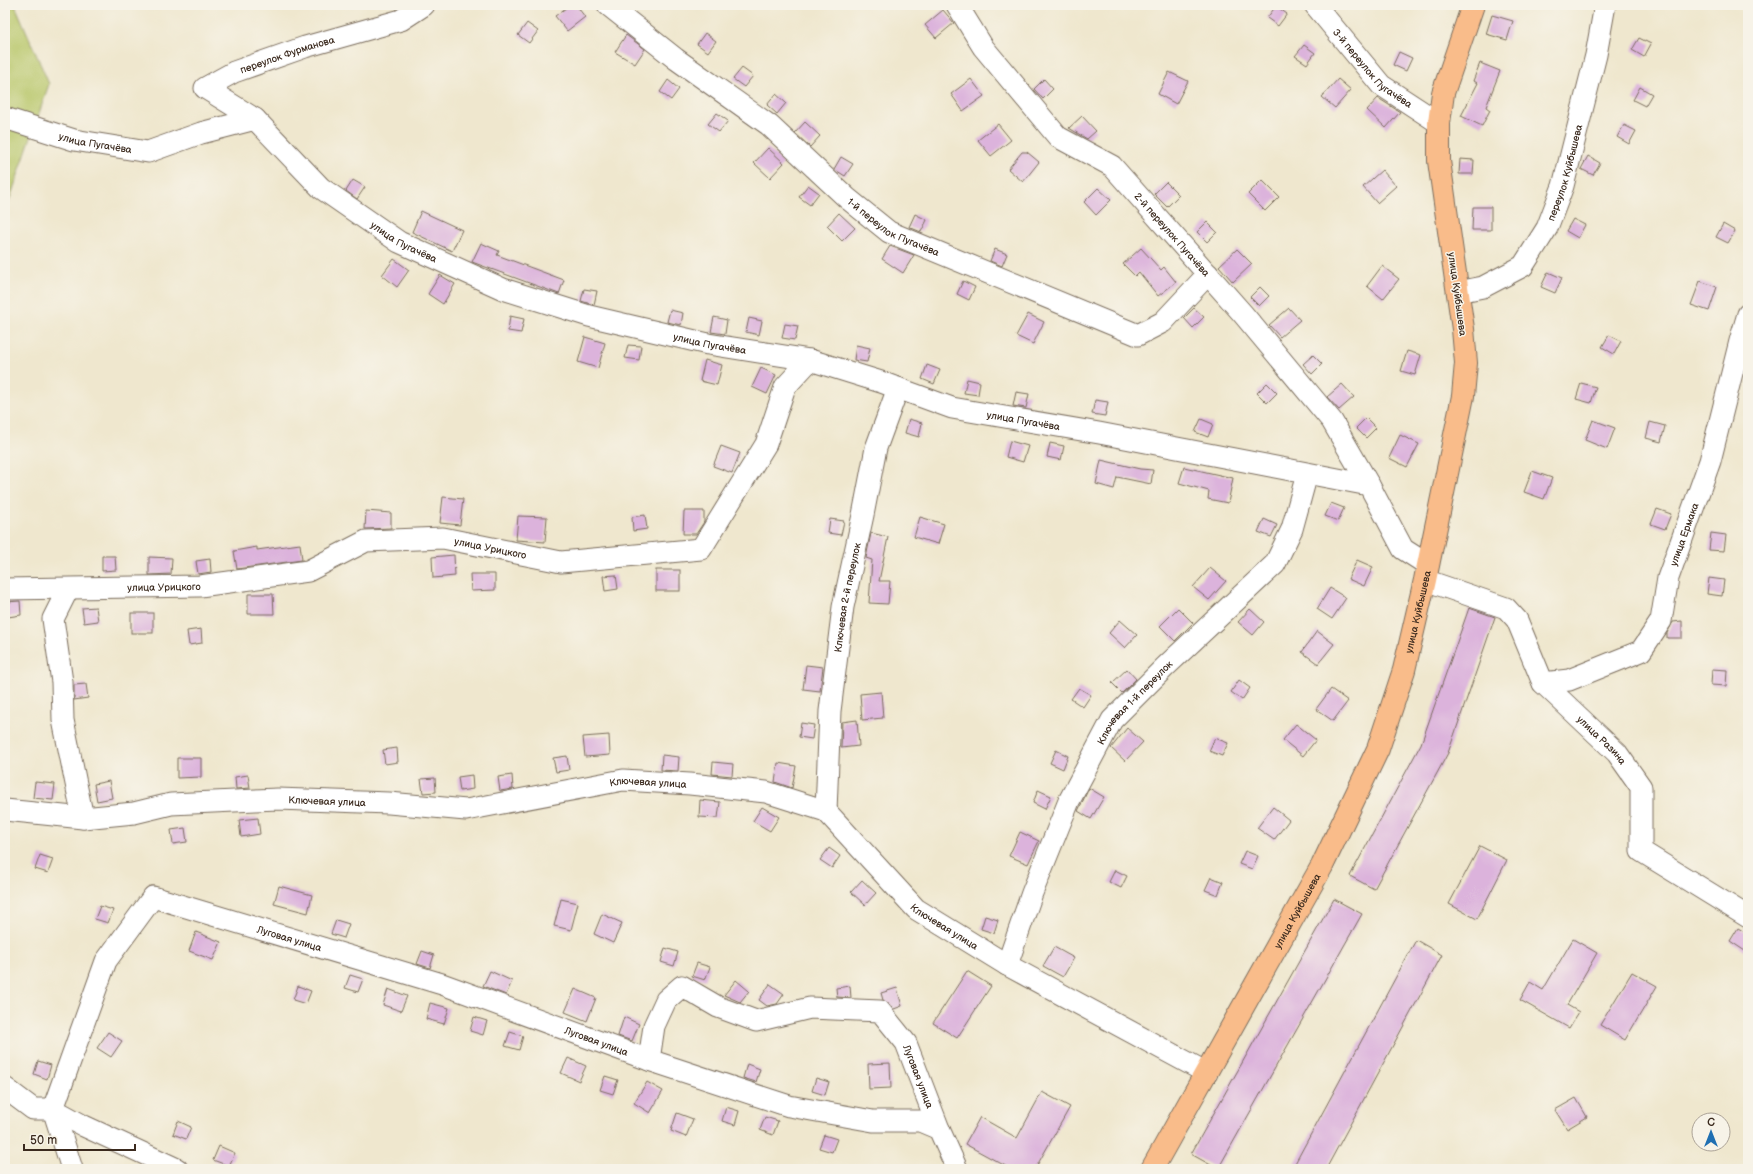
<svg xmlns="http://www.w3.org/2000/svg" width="1753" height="1174" viewBox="0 0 1753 1174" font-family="'Balsamiq Sans',sans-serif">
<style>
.green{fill:#b7c668;stroke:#797843}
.building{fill:#dcb3dc}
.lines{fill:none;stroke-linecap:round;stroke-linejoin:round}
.minor-casing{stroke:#7a6c5c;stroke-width:23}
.major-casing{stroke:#7a6c5c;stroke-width:24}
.minor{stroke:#fff;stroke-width:21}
.major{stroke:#f9bc8a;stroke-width:22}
.labels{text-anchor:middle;stroke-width:3;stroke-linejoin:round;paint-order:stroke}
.street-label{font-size:10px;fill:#3b2a1e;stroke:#f7f3e8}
</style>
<rect width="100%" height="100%" fill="#f7f3e8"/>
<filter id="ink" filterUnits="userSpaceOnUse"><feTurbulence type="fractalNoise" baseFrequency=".025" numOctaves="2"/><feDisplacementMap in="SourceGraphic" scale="8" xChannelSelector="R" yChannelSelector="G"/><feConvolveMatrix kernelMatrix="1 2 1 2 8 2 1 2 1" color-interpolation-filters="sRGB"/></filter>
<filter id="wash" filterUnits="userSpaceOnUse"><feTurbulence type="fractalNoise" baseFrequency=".012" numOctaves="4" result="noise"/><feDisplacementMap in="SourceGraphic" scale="16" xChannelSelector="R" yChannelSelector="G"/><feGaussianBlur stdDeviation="0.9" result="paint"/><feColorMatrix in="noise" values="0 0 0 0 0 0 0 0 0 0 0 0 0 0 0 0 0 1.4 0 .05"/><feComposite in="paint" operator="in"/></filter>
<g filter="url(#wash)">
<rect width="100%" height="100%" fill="#efe7ce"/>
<path class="green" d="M5,5H15L49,84L5,213Z"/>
<g id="blocks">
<g class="building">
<path d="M570,5H576L585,17L567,31L555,16Z"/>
<path d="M1276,6L1287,14L1278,26L1267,18Z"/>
<path d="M943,10L954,23L936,38L925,25Z"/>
<path d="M1492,15L1513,21L1507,40L1486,34Z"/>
<path d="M527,23L538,31L529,43L518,35Z"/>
<path d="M705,33L716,41L708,52L697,44Z"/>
<path d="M626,35L645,49L635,64L615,52Z"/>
<path d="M1639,38L1651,44L1644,57L1632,50Z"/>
<path d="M1304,45L1315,53L1307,64L1295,56Z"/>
<path d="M1399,52L1412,58L1406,71L1393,65Z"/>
<path d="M1480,63L1500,71L1486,107L1490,110L1482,126L1461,116L1478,83L1473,81Z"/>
<path d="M742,68L753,76L744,87L733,79Z"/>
<path d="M1169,72L1188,81L1176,104L1158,94Z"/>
<path d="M971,79L984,96L963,111L951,94Z"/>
<path d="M1044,79L1053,89L1043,99L1034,89Z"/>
<path d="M1338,79L1351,90L1335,108L1322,97Z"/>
<path d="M668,80L679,89L671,100L660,92Z"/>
<path d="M1640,87L1652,94L1645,106L1633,100Z"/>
<path d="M776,94L786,103L777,114L767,105Z"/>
<path d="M1378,98L1400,112L1386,128L1367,110Z"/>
<path d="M717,113L728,121L719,132L708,124Z"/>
<path d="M1082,116L1096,131L1087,139L1069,128Z"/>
<path d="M805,122L820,136L810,147L795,133Z"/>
<path d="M998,124L1011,140L991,156L978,140Z"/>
<path d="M1624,125L1636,131L1629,144L1617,137Z"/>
<path d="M768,148L784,163L770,178L754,163Z"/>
<path d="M1022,152H1027L1039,162L1023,182L1008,169Z"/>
<path d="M1588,156L1600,163L1593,175L1581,169Z"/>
<path d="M841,157L853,164L845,176L834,169Z"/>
<path d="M1460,159L1474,160L1473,174H1459Z"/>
<path d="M1382,170L1396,186L1377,203L1363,187Z"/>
<path d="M353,180L365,187L357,199L346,191Z"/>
<path d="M1262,180L1279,197L1265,211L1248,194Z"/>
<path d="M1166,182L1179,195L1167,207L1154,194Z"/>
<path d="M808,185L819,193L810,205L799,197Z"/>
<path d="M1098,188L1111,200L1096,215L1084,202Z"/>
<path d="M1473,207H1491V230H1472Z"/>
<path d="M421,211L462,230L452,251L412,232Z"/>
<path d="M839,213L855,228L842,241L827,226Z"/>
<path d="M915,214L927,220L921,232L909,227Z"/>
<path d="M1573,219L1585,225L1578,238L1566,231Z"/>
<path d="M1207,222L1217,232L1207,242L1197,232Z"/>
<path d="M1723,224L1735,231L1728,243L1716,237Z"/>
<path d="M481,243L499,251L497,255L564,280L559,294L472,262Z"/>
<path d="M890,246L914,255L903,273L882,259Z"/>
<path d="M1141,248L1161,270L1164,267L1176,282L1158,296L1139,272L1135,276L1123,264Z"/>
<path d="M995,249L1007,254L1002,266L990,261Z"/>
<path d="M1237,249L1252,264L1233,282L1219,266Z"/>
<path d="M394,259L409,270L397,287L382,275Z"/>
<path d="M1382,266L1399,279L1383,299L1367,286Z"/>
<path d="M1548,272L1562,278L1555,293L1541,287Z"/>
<path d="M440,275L455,284L443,304L428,294Z"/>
<path d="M963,281L975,287L969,300L957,294Z"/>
<path d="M1700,281L1717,287L1709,311L1691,305Z"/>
<path d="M1260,287L1269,296L1259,306L1250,297Z"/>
<path d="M584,289L597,291L594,305L581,301Z"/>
<path d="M1194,308L1204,317L1193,328L1184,318Z"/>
<path d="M1289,308L1300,320L1280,337L1269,325Z"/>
<path d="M670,310L683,313L681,325L667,322Z"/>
<path d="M1028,314L1044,322L1033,344L1016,336Z"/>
<path d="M510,316L524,319L521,333L508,331Z"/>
<path d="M714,317L727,320L725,334L711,332Z"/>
<path d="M749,318L762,321L759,335L746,332Z"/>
<path d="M785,324L798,326L795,340L782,338Z"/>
<path d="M1609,335L1621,341L1614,354L1602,347Z"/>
<path d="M585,337L605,343L598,368L578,362Z"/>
<path d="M628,345L641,346L639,360L625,358Z"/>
<path d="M856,345L870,348L867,362L854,360Z"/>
<path d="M1407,351L1421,355L1415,375L1401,371Z"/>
<path d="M1313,355L1322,364L1312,374L1303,364Z"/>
<path d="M705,360L722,365L717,385L700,381Z"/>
<path d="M927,365L940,370L934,384L922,379Z"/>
<path d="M761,368L776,375L767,394L752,387Z"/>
<path d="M967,379L980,382L978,395L964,393Z"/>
<path d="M1267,383L1277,393L1267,403L1257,393Z"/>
<path d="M1581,383L1596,387L1591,403L1576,399Z"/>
<path d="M1342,384L1354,397L1339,410L1327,397Z"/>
<path d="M1016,392L1029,394L1026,408L1013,406Z"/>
<path d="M1095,400L1108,402L1105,416L1092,414Z"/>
<path d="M1366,418L1376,428L1366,438L1356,428Z"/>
<path d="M909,419L922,423L919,437L905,433Z"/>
<path d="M1201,419L1213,424L1208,437L1195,432Z"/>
<path d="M1593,420L1615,428L1607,449L1585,440Z"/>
<path d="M1650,422L1665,426L1661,442L1646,438Z"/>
<path d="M1400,435L1419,444L1407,467L1389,458Z"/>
<path d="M1010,441L1028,446L1023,462L1006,457Z"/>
<path d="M1050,443L1064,446L1061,460L1047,457Z"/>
<path d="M721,446L740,453L732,473L713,466Z"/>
<path d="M1101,460L1140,469L1153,470L1151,484L1117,477L1114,489L1096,484Z"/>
<path d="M1184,467L1233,478L1228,503L1208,499L1209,491L1179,483Z"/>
<path d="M1532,471L1552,478L1544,499L1524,492Z"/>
<path d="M443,497L463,499L460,525L440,523Z"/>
<path d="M1331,503L1344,508L1338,521L1325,516Z"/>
<path d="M1657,509L1671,514L1665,529L1651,524Z"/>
<path d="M366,511L391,513V528L365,529Z"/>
<path d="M684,511H704V522L696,534H683Z"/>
<path d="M645,515L647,529L633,531L632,517Z"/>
<path d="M518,516L547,517L545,542L516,540Z"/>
<path d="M920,517L944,524L938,544L914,537Z"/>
<path d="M830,519L844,521L841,535L828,533Z"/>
<path d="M1264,519L1277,525L1271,537L1258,532Z"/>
<path d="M871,533L888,537L879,581H890L888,604L869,603L872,560L866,558Z"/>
<path d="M1711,533L1726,535L1724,551L1709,550Z"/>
<path d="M300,544L302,560L237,569L234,551L257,547V550Z"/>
<path d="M454,555L455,576L433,578L432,557Z"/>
<path d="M102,556H115L116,570L102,571Z"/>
<path d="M149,557L172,558L171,574L149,575Z"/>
<path d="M210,559L211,572L198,574L196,561Z"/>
<path d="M1357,560L1373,567L1364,586L1348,579Z"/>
<path d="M1210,568L1226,581L1209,600L1193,587Z"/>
<rect x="656" y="570" width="24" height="21"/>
<path d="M470,574H495V590L471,591Z"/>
<path d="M616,575L618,589L605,591L603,576Z"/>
<path d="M1709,578L1724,580L1722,596L1707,594Z"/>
<path d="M1330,588L1346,598L1332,619L1317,609Z"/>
<path d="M248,594H273L274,614H248Z"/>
<path d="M20,601L21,615L8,617L6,602Z"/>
<path d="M96,607L98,621L84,623L82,608Z"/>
<path d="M1178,608L1193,623L1175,641L1160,626Z"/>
<path d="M1469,608L1495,617L1448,753L1374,889L1350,876L1421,744Z"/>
<path d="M1250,609L1264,622L1253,635L1238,622Z"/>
<rect x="131" y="613" width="22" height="20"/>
<path d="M1120,620L1137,635L1125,648L1109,633Z"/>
<path d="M1682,621V638H1667V633L1673,622Z"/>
<path d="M201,629L202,643L189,645L187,631Z"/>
<path d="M1317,631L1334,644L1318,664L1302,652Z"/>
<path d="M806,665L823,667L820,691L803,689Z"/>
<path d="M1127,669L1136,679L1122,693L1112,683Z"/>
<path d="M1712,669L1727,670L1726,686L1711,685Z"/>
<path d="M1239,680L1250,688L1242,700L1231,692Z"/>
<path d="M86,684L88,698L74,700V685Z"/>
<path d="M1079,688L1091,695L1083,707L1071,699Z"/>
<path d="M1331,689L1348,701L1333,721L1316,709Z"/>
<path d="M881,692L883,718L862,720L860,694Z"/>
<path d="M857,720L859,746L841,748L842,722Z"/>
<path d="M801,723L814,725L812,739L799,737Z"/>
<path d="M1296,724L1316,740L1303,756L1283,740Z"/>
<path d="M1127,728L1143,742L1125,761L1111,748Z"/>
<path d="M609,735L610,755L585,757L583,737Z"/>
<path d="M1215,738L1228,743L1222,756L1209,751Z"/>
<path d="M397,748L398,762L385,764L383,750Z"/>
<path d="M1056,750L1068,756L1063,769L1050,763Z"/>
<path d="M662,755L679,757L678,771L661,770Z"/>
<path d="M567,756L569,770L556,772L553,758Z"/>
<path d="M177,758H201V777L177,778Z"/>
<path d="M713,762L733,764L732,776L712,774Z"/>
<path d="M778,763L796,766L792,788L775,782Z"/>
<path d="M248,775L250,788L236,789L235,777Z"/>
<path d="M472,775L473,789L460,791L458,777Z"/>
<path d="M512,775L513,789L500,791L498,777Z"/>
<path d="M435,778L436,792L423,793L421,779Z"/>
<path d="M109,781L112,798L97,801L94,784Z"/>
<path d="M35,782L55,784L53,800L33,798Z"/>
<path d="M1089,788L1104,797L1091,819L1078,811Z"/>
<path d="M1038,790L1051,796L1045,809L1033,803Z"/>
<path d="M700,800L720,802L718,818L699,817Z"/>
<path d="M762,807L779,817L770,831L753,821Z"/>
<path d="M1273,807L1289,820L1274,840L1257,828Z"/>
<path d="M258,818L260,834L241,837L239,820Z"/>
<path d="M185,828L187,842L173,844L171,830Z"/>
<path d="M1020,832L1039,841L1028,864L1009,856Z"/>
<path d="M1480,846L1507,860L1477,919L1449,904Z"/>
<path d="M829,848L840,856L832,868L820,860Z"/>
<path d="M1245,851L1258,856L1252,869L1239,864Z"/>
<path d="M40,855L53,859L48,873L35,869Z"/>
<path d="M1115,870L1127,876L1121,888L1109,882Z"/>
<path d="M1211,877L1223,882L1218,895L1205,890Z"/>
<path d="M862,880L876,893L865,905L851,892Z"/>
<path d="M279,886L312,895L308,913L274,904Z"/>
<path d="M561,899L578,903L571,930L554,926Z"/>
<path d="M1334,899L1362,914L1218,1169L1191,1154Z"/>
<path d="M100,906L113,910L108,923L95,919Z"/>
<path d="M602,914L622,923L613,943L594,934Z"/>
<path d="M985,916L998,920L994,933L981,929Z"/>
<path d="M336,920L349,924L344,938L331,934Z"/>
<path d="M1738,928L1748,934V953L1730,941Z"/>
<path d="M196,932L221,942L213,960L189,951Z"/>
<path d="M1573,939L1597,953L1567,1005L1579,1012L1569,1028L1520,1000L1530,982L1543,990Z"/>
<path d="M1416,940L1442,955L1326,1169H1292Z"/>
<path d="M1054,947L1074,958L1063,977L1043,966Z"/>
<path d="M665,948L678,952L674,966L661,962Z"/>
<path d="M422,951L434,955L430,968L417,964Z"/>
<path d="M697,963L710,967L705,980L692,976Z"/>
<path d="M490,971L512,981L506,995L483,986Z"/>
<path d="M967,971L991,986L957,1038L933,1023Z"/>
<path d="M1632,972L1657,986L1625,1040L1600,1025Z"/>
<path d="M350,975L363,979L358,992L345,988Z"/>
<path d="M736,980L749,991L740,1002L724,995Z"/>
<path d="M770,984L784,994L777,1004L767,1006L759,1000Z"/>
<path d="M298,986L311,991L306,1004L293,1000Z"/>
<path d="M850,986L851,998L837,997L836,988Z"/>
<path d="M897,988L902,1006L894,1009L883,1000L881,993Z"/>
<path d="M388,989L407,996L401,1011L383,1005Z"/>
<path d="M575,989L596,998L587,1021L565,1012Z"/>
<path d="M430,1003L449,1008L444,1024L426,1019Z"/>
<path d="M474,1017L487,1021L483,1035L470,1031Z"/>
<path d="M624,1017L639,1024L632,1041L618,1036Z"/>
<path d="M108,1032L122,1041L111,1057L97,1048Z"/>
<path d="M510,1032L523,1036L519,1050L505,1046Z"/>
<path d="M568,1058L586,1066L579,1081L561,1073Z"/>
<path d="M38,1061L51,1065L47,1079L34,1074Z"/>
<path d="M890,1063L891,1088L869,1089L868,1064Z"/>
<path d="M747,1064L760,1069L756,1082L743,1078Z"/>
<path d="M605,1076L618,1080L613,1094L600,1090Z"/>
<path d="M816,1078L829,1082L825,1095L812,1091Z"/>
<path d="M647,1082L663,1091L650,1113L634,1103Z"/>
<path d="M1042,1092L1070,1107L1035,1169H1011L965,1144L980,1117L1017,1138Z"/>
<path d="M1576,1098L1587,1117L1567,1129L1555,1110Z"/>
<path d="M726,1107L739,1111L735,1125L722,1121Z"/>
<path d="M677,1113L693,1119L686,1137L671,1131Z"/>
<path d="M765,1117L778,1121L773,1135L760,1130Z"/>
<path d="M178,1121L191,1127L186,1139L173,1134Z"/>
<path d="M824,1135L837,1139L832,1152L819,1148Z"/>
<path d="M219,1146L235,1153L229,1166L213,1160Z"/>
</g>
</g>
</g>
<g filter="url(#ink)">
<use href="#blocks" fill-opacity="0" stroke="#7a6c5c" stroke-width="1"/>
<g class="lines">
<g class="minor-casing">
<g id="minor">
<path id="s1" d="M608,5L676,59L769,125L847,198L889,232L1138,335L1163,322L1208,274"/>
<path id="s2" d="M957,5L983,47L1058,137L1112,166L1243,314L1332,421L1369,485"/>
<path id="s3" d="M1315,5L1381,85L1439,123"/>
<path id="s4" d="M5,118L74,140L148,152L201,133L255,119L321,188L399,242L503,289L589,316L708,344L810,360L881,382L952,408L1099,433L1369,485L1403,549L1428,565"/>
<path id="s5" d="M255,119L205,88L234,72L305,47L401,20L424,5"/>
<path id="s6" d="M1458,292L1483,287L1523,266L1547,228L1563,186L1596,55L1605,5"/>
<path id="s7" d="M1425,580L1506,608L1517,620L1543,683L1617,753L1641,787V851L1748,917"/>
<path id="s8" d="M5,589L200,586L308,571L366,541L443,538L561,562L701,549L766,444L785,387L810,360"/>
<path d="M68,589L53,619L62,682L63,720L83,818"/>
<path id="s9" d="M1543,683L1569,680L1641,651L1661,621L1668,578L1710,461L1740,341L1748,314"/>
<path id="s10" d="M5,810L83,818L134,813L171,804L278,799L389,803L466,810L623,780L690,784L766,792L826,811L916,909L1007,965L1207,1073"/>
<path id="s11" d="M826,811L830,711L843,607L863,515L876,448L898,388"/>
<path id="s12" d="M1007,965L1032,893L1069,801L1112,720L1165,667L1275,564L1292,529L1307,474"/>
<path id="s13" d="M649,1060L654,1026L666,1000L682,986L718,1007L756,1021L810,1008L880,1011L906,1043L939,1129"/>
<path d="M5,1088L33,1109H53L84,1126L177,1169"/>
<path id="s14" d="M72,1169L53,1109L106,961L153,897L442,984L649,1060L789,1106L873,1121H920L939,1129L957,1169"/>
</g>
</g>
<g class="major-casing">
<g id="major">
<path id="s15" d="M1152,1169L1322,866L1378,749L1404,670L1425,580L1463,396L1466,363L1463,329L1439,161V123L1443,93L1473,5"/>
</g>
</g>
<use href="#minor" class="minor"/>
<use href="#major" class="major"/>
</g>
</g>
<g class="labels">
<g class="street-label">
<text dy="4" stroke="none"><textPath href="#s5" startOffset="148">переулок Фурманова</textPath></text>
<text dy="4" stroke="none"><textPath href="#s3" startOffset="86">3-й переулок Пугачёва</textPath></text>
<text dy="4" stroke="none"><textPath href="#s4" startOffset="94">улица Пугачёва</textPath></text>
<text dy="4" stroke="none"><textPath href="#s6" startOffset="174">переулок Куйбышева</textPath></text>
<text dy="4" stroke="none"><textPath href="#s1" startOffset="363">1-й переулок Пугачёва</textPath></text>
<text dy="4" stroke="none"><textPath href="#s2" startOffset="319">2-й переулок Пугачёва</textPath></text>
<text dy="4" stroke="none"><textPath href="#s4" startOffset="454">улица Пугачёва</textPath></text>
<text transform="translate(1458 294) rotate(82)" y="4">улица Куйбышева</text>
<text dy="4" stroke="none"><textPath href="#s4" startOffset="778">улица Пугачёва</textPath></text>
<text dy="4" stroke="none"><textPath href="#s4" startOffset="1102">улица Пугачёва</textPath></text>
<text dy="4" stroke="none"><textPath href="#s9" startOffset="230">улица Ермака</textPath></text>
<text dy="4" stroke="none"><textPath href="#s8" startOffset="495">улица Урицкого</textPath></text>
<text dy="4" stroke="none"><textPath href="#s8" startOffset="159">улица Урицкого</textPath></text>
<text dy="4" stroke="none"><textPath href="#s11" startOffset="215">Ключевая 2-й переулок</textPath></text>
<text dy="4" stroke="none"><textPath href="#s15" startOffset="620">улица Куйбышева</textPath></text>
<text dy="4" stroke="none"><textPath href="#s12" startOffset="295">Ключевая 1-й переулок</textPath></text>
<text dy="4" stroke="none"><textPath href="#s7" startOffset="252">улица Разина</textPath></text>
<text dy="4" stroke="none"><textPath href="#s10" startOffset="648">Ключевая улица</textPath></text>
<text dy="4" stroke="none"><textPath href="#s10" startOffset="324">Ключевая улица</textPath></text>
<text dy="4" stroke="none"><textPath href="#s15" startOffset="296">улица Куйбышева</textPath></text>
<text dy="4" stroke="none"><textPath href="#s10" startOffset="996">Ключевая улица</textPath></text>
<text dy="4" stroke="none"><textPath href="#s14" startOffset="442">Луговая улица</textPath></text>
<text dy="4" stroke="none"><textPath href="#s14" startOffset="766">Луговая улица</textPath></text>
<text dy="4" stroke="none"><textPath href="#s13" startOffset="369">Луговая улица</textPath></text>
</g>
</g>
<rect width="1753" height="1174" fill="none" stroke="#f7f3e8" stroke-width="20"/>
<g transform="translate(1711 1132)"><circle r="19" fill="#f7f3e8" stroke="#aca397"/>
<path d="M0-3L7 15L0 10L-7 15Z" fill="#1f6fb2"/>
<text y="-6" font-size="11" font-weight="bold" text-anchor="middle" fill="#3b2a1e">С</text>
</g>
<path d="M24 1144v6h111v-6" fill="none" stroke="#3b2a1e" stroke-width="2"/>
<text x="30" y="1144" font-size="12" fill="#3b2a1e" stroke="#f7f3e8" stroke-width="3" paint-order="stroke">50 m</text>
</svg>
